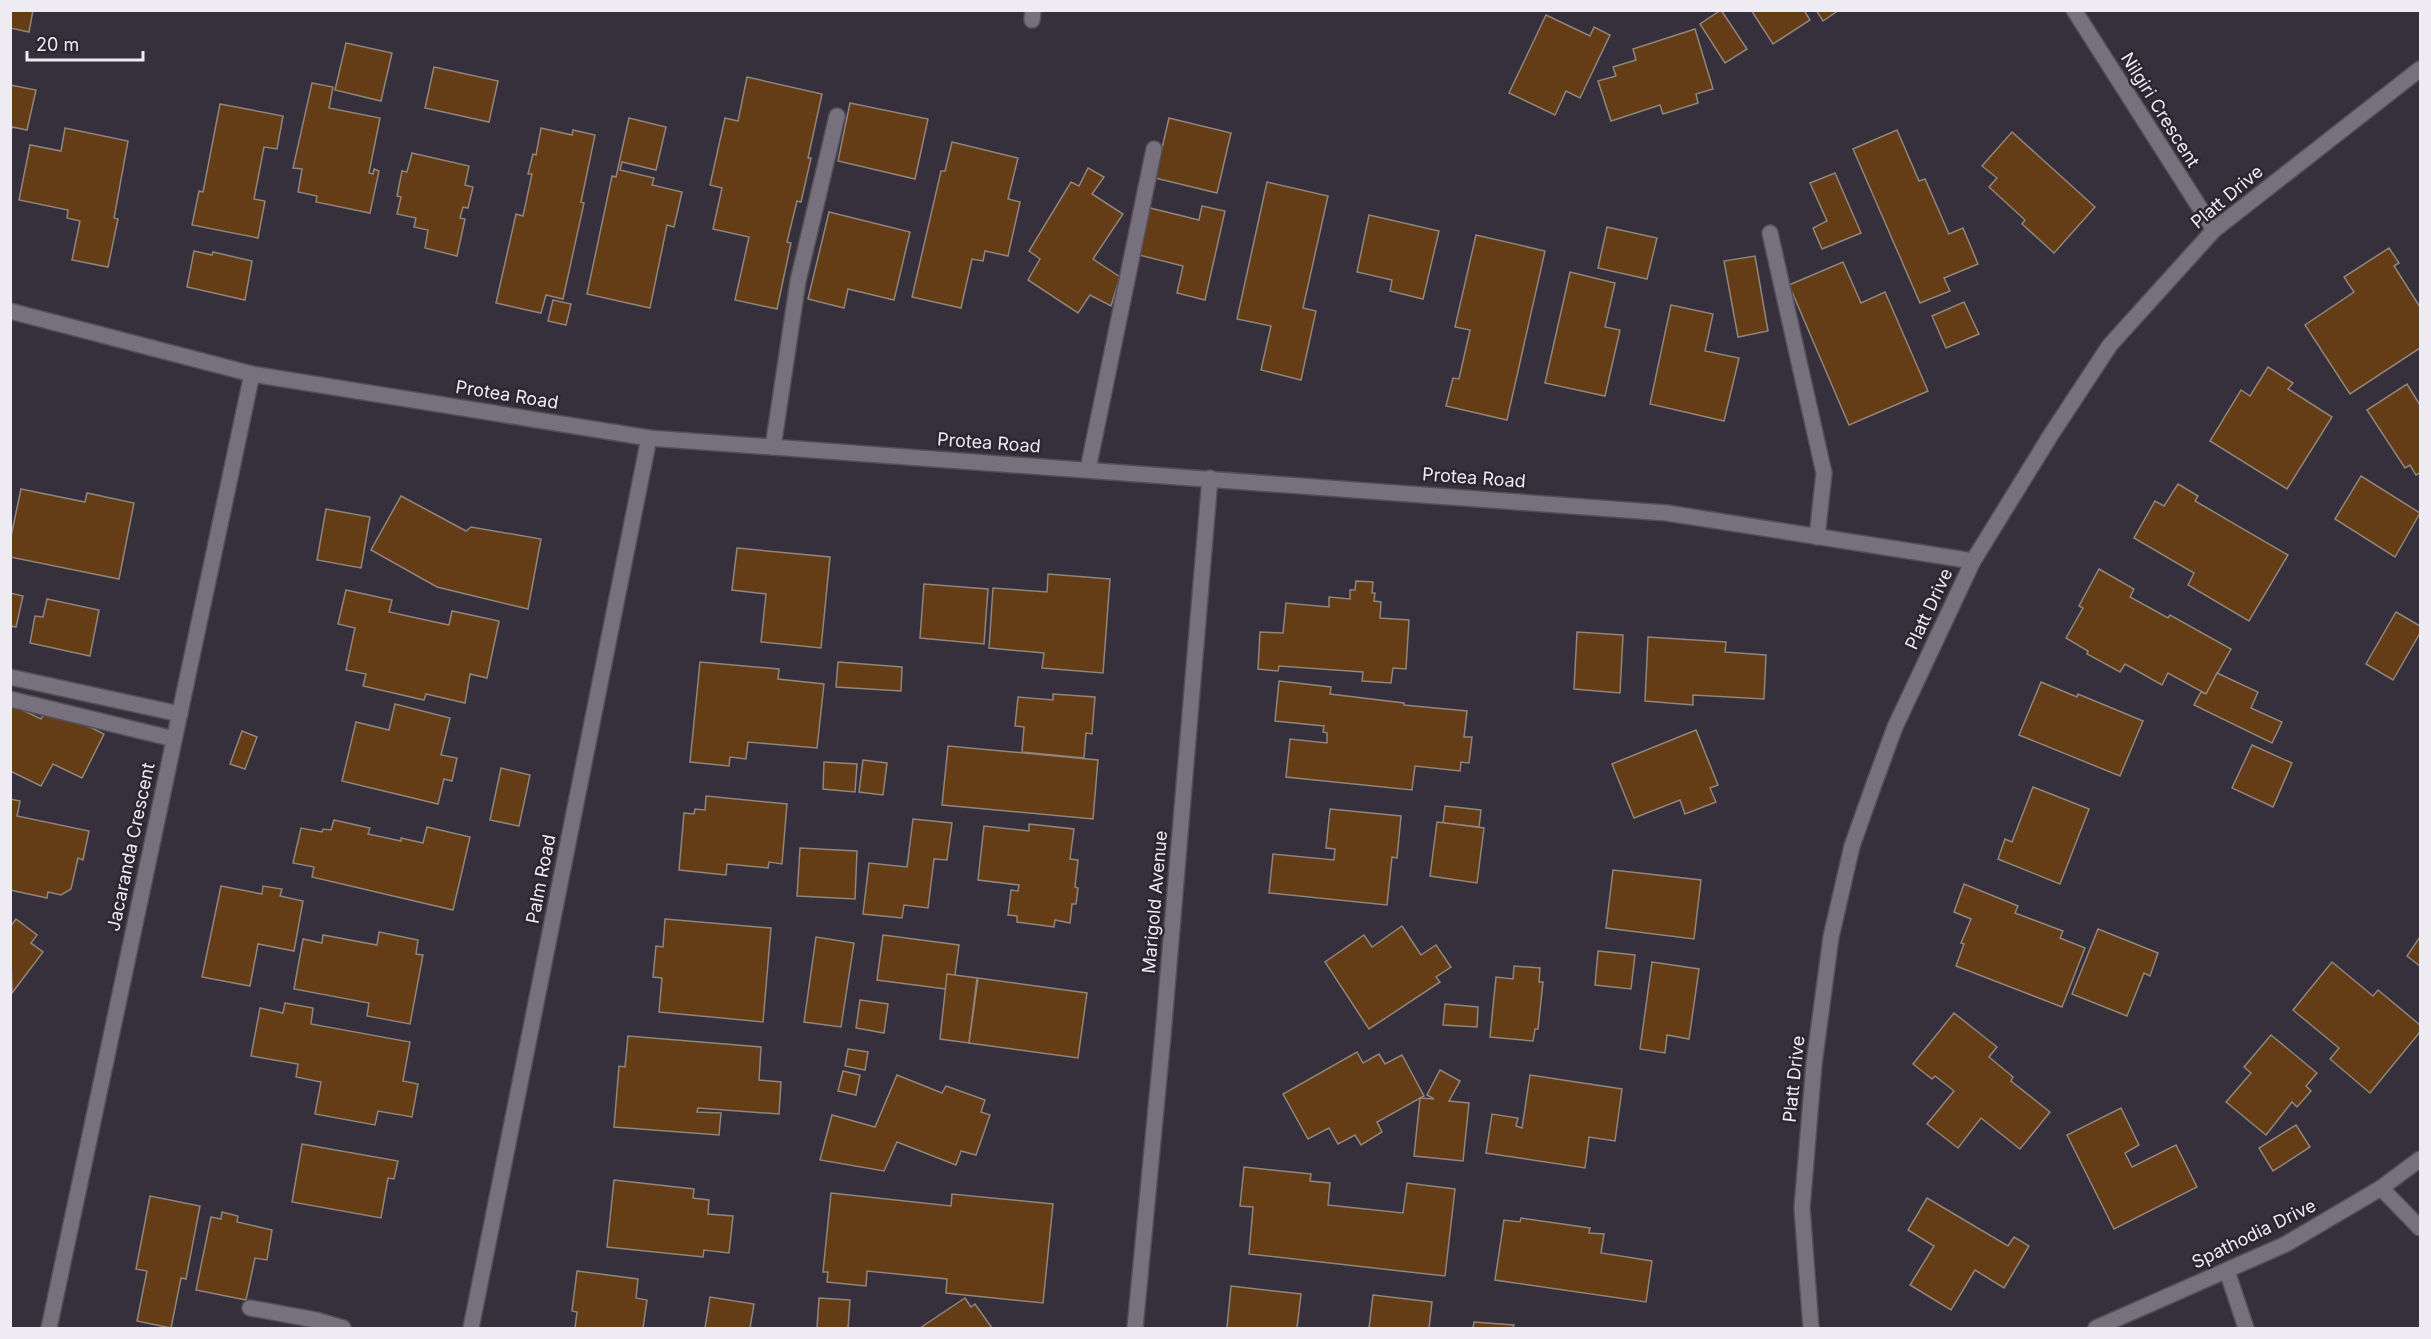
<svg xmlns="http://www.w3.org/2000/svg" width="2431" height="1339" viewBox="0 0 2431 1339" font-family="Inter,sans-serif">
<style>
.building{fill:#643d17;stroke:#90847b;stroke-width:1.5}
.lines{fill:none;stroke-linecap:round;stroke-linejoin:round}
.minor-casing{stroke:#534f58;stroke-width:18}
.minor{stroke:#76717d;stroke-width:15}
.labels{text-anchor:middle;stroke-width:5;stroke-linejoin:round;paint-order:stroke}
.street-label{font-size:18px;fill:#eeebf3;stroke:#2b2631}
</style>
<rect width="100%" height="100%" fill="#35303b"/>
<g class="building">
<path d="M10,10H33L29,32L10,28Z"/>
<path d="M1721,10L1747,49L1725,63L1700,24Z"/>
<path d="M1751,10H1804L1810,20L1773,44Z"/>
<path d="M1816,10H1839L1823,21Z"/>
<path d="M1546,15L1590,36L1594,27L1610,35L1580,98L1566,91L1555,115L1509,93Z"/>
<path d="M1695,29L1713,89L1696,94L1698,103L1663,114L1660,105L1611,121L1598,81L1616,76L1613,67L1636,60L1633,49Z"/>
<path d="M346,43L392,53L381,101L335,90Z"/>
<path d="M434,67L498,81L489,122L425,108Z"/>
<path d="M747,77L822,94L808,158H811L801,202L797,201L787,242L791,243L777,309L735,300L749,237L713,229L722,188L710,185L725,118L738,121Z"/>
<path d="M312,83L333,87L329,108L380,118L369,173L373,174L374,169L379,171L370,213L316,202L317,196L298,192L302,169L293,168Z"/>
<path d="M10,85L36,90L27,130L12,127L10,136Z"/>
<path d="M850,103L928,119L915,179L838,161Z"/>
<path d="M220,104L283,116L277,149L264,147L254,199L265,201L258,238L192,225L199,191L203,192Z"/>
<path d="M629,118L666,127L656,170L622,162L620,170L654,178L652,185L682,192L674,227L667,225L650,308L587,294L612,176L616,177Z"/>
<path d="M1169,118L1231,133L1217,193L1155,178Z"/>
<path d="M65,128L128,141L114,218L118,219L108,267L72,260L80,221L67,218L68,210L19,200L30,145L61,151Z"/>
<path d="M541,128L572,135L573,130L595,135L581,202L584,203L563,299L546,295L541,313L496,303L516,214L523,216L532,174H528L533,154L536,155Z"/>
<path d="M1897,130L1919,181L1925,179L1949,234L1963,228L1978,264L1944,278L1950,291L1920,303L1853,149Z"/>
<path d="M2012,132L2095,207L2054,253L2022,224L2025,220L1989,187L1997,178L1982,166Z"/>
<path d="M952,142L1018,158L1008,199L1020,202L1008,256L985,251L983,261L972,259L961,308L912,297L941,171H945Z"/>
<path d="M412,153L469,166L465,185L473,187L468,208L463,207L460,218L465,219L457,256L425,248L428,230L414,227L416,218L397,214L401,197L397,196L402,171L407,172Z"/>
<path d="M1088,168L1104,177L1092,194L1123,214L1093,259L1120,277L1111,306L1090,295L1078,313L1028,280L1040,259L1029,251L1071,182L1079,186Z"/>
<path d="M1835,173L1861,233L1822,249L1813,228L1827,221L1810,183Z"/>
<path d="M1267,182L1328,196L1303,308L1316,311L1301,380L1261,370L1271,326L1237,319Z"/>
<path d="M1202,206L1225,211L1205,300L1177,293L1183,266L1139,255L1150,208L1199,220Z"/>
<path d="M829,212L910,232L894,300L848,289L844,308L808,299Z"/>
<path d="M1369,215L1439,231L1423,299L1390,291L1392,280L1357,272Z"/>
<path d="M1607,227L1657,238L1647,279L1598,268Z"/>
<path d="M1476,235L1545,251L1507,420L1446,406L1453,378L1459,379L1470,330L1455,327Z"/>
<path d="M2389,248L2399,263L2394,266L2420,307V348L2350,394L2305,325L2354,292L2344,277Z"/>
<path d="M194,251L212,255L213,252L252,261L245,300L187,287Z"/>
<path d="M1755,256L1768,331L1738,337L1724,261Z"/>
<path d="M1843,262L1861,303L1885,292L1928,391L1849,425L1789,285Z"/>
<path d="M1570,272L1615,283L1605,327L1620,330L1605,396L1545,383Z"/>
<path d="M553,300L571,304L566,325L548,321Z"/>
<path d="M1964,302L1979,334L1946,348L1932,316Z"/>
<path d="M1671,305L1713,314L1705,351L1739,358L1724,421L1650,404Z"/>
<path d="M2268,367L2293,383L2288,389L2332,417L2287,489L2210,441L2241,390L2250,396Z"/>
<path d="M2407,384L2420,405V473L2416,475L2410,465L2405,468L2367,410Z"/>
<path d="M2361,476L2420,513L2395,557L2335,519Z"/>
<path d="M2178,484L2198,496L2195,501L2288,555L2249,621L2188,585L2194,573L2134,538L2155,501L2164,506Z"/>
<path d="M21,489L85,502L87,493L134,503L119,579L10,557V541Z"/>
<path d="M401,496L466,531L471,527L541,539L528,609L437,587L371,550Z"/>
<path d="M326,509L370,517L361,568L317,560Z"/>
<path d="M737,548L830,557L821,648L761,642L766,594L732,590Z"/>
<path d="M2099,569L2134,589L2130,597L2168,618L2170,615L2231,649L2206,694L2168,673L2162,685L2125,664L2120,672L2087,654L2088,651L2066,638L2083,608L2079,606Z"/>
<path d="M1048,574L1110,579L1103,673L1042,668L1044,653L989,648L993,588L1047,592Z"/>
<path d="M1356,581L1373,582L1372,593H1375L1374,601L1381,602L1380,618L1409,620L1406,669L1393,668L1391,683L1362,681L1363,672L1279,666L1278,671L1258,669L1260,632L1283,633L1286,603L1329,607V597L1350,599V590H1355Z"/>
<path d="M924,584L988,589L984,644L920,638Z"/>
<path d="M346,590L392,600L389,612L449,625L452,611L499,621L487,678L470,674L465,703L426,694L424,700L363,686L366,674L346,670L355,628L338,624Z"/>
<path d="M10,593L23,596L16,627L12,626L10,632Z"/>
<path d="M47,599L99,610L90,656L30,643L35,616L43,617Z"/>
<path d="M2396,612L2420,626V633L2393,680L2366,664Z"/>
<path d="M1577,632L1623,635L1620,693L1574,689Z"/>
<path d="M1648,637L1726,642L1725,652L1766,655L1764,699L1693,695V705L1645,701Z"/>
<path d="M700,662L779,669L778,679L824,684L817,748L748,742L746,759L730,757L729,766L690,762Z"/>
<path d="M838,662L902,667L901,691L836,687Z"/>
<path d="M2217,673L2258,692L2251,708L2282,722L2272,743L2194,705L2201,692L2206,694Z"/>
<path d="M1279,681L1331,687L1330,694L1404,703V705L1467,711L1464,737H1472L1469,763L1461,762L1460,771L1415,766L1412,790L1286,777L1290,739L1327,743V733L1323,732L1324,726L1275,721Z"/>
<path d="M2041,682L2077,697L2078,694L2143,721L2120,776L2019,735Z"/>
<path d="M1053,694L1095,697L1092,734L1086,733L1084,758L1022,752L1024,727L1015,726L1018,697L1053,700Z"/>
<path d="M10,704L41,719L48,706L104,734L82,778L53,764L41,786L10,771Z"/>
<path d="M395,704L450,718L441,755L457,758L452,781L444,779L438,804L342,781L356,722L389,730Z"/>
<path d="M1696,730L1718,785L1710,788L1716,802L1685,814L1680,800L1634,818L1612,764Z"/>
<path d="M242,731L257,737L245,769L230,764Z"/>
<path d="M2252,745L2292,763L2273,807L2232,788Z"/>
<path d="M948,746L1098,760L1093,819L942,805Z"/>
<path d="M863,760L887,763L883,795L859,792Z"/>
<path d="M824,762L857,764L855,792L823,789Z"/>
<path d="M501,768L530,775L519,826L490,820Z"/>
<path d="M2033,787L2089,809L2060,884L1998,859L2005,839L2012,842Z"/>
<path d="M706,796L787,804L782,864L769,862L768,868L727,864L726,875L679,870L684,813L694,814L695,809L705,810Z"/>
<path d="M10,799L20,801L17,816L89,831L83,860L78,858L71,889L61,895L48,892L47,898L10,890Z"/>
<path d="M1445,806L1481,810L1479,827L1443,823Z"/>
<path d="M1330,809L1401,816L1397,858L1392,857L1387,905L1269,893L1273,854L1334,860L1335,849L1326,848Z"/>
<path d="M913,819L952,823L947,860L934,859L928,908L904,905L902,918L863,914L869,863L907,867Z"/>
<path d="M334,820L370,828L368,834L401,841V838L423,843L427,827L470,837L453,910L312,877L314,867L293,863L301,828L322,832L323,829L331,830Z"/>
<path d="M1437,822L1484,828L1477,883L1430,876Z"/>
<path d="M1029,824L1074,829L1070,859L1078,860L1075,887L1078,888L1076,904H1072L1070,923L1055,920L1054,927L1017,922V916L1008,915L1011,890L1018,891L1019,885L978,880L984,826L1029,831Z"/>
<path d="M800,848L857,851L855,899L797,896Z"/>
<path d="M1613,870L1701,880L1694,939L1606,928Z"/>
<path d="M1964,884L2018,906L2015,913L2063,931L2060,938L2085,948L2062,1007L1956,966L1964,944L1961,943L1971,919L1954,912Z"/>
<path d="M221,886L262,894L263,886L282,889L280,896L303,901L294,951L258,944L250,986L202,977Z"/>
<path d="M16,919L37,935L31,943L43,952L12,993L10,927Z"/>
<path d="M665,919L771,928L763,1022L659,1012L662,978L653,977L656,946L663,947Z"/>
<path d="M1402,926L1421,955L1436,945L1451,967L1436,977L1440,982L1369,1029L1325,962L1364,935L1372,947Z"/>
<path d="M2098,929L2158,953L2150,976L2144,973L2127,1016L2072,994Z"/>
<path d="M379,932L418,940L416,954L423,955L410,1024L367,1016L369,1003L294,989L303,939L322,943L323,935L377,945Z"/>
<path d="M883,935L959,945L953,990L877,980Z"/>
<path d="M816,937L854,943L841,1027L804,1022Z"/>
<path d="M2420,937V966L2407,956Z"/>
<path d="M1598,951L1635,955L1631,989L1595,985Z"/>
<path d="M1652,962L1699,969L1689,1039L1667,1035L1665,1053L1640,1049Z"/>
<path d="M2332,962L2373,996L2378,990L2420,1025V1032L2370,1093L2330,1059L2339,1048L2293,1010Z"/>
<path d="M1514,966L1540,968L1539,982H1543L1538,1029H1535L1533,1041L1490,1037L1496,977L1513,979Z"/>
<path d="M947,974L977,978L969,1043L940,1039Z"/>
<path d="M978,978L1087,993L1078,1058L969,1043Z"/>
<path d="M860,1000L888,1004L884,1033L856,1028Z"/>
<path d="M285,1003L313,1008L311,1024L410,1042L403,1081L418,1084L412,1117L378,1111L375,1125L315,1114L321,1082L296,1077L298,1064L251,1056L260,1008L283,1013Z"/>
<path d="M1445,1004L1478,1007L1477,1027L1443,1025Z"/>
<path d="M1954,1013L1997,1047L1989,1057L2013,1077L2011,1081L2050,1112L2020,1149L1981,1118L1958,1148L1927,1124L1954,1091L1935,1076L1932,1079L1913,1064Z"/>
<path d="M2271,1035L2317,1073L2306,1086L2311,1091L2297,1107L2292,1102L2266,1135L2226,1102L2251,1073L2244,1067Z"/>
<path d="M628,1036L761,1047L759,1080L781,1082L779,1114L698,1108L697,1112L721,1113L719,1135L614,1127L619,1066L625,1067Z"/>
<path d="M848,1049L868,1052L865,1070L845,1066Z"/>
<path d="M1357,1052L1363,1063L1379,1054L1385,1064L1402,1055L1424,1096L1377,1122L1382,1132L1361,1145L1355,1135L1338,1144L1329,1128L1308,1139L1283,1094Z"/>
<path d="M1440,1070L1460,1081L1449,1101L1469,1103L1463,1161L1414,1156L1420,1098L1434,1099L1427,1095Z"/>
<path d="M843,1071L860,1075L856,1095L838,1091Z"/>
<path d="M897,1075L942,1093L946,1086L985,1100L981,1112L990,1115L976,1155L961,1151L956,1165L897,1142L884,1171L820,1160L832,1115L875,1127Z"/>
<path d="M1530,1075L1622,1089L1615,1141L1589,1137L1585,1168L1486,1153L1492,1114L1518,1118L1516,1126L1522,1128Z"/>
<path d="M2121,1108L2139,1145L2125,1153L2132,1167L2176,1145L2197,1187L2114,1229L2067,1135Z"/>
<path d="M2296,1125L2310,1147L2273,1171L2259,1148Z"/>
<path d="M302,1144L398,1161L394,1179L388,1178L381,1218L292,1202Z"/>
<path d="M1244,1167L1311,1174L1310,1181L1330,1183L1328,1205L1403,1213L1407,1183L1455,1189L1445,1276L1249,1254L1253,1207L1240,1206Z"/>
<path d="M614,1180L694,1189L693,1198L709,1200L708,1214L733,1216L729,1253L704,1250L703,1257L607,1247Z"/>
<path d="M831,1193L951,1206L952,1194L1053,1204L1043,1303L946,1293L947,1279L867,1271L866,1286L827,1282L828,1272H823Z"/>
<path d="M150,1196L200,1206L186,1279L181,1278L171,1328L137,1321L147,1271L136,1269Z"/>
<path d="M1927,1198L2008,1246L2014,1237L2029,1246L2004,1288L1975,1270L1951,1310L1910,1285L1934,1246L1908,1230Z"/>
<path d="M222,1212L238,1216L237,1222L272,1230L267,1260L255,1258L246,1300L196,1290L211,1217L221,1219Z"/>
<path d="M1521,1218L1590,1228L1589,1233L1604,1234L1601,1253L1652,1261L1646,1302L1495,1280L1504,1220L1520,1222Z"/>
<path d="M577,1271L638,1279L636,1298L647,1300L643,1328H575L577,1312L572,1311Z"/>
<path d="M1231,1286L1301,1294L1297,1328H1227Z"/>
<path d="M1373,1295L1432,1302L1429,1328H1369Z"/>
<path d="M710,1297L754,1304L750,1328H705Z"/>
<path d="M819,1298L850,1300L848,1328H817Z"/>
<path d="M965,1298L971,1307L975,1304L992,1328H920Z"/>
<path d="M1474,1322L1514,1325L1513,1328H1473Z"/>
</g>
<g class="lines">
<g class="minor-casing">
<g id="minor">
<path d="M2074,10L2214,230"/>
<path d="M1032,20L1033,10"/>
<path d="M1770,233L1824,473L1817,537"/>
<path d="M10,311L252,374L649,438L1667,513L1973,561"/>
<path d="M773,447L798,281L837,116"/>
<path d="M1088,469L1154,149"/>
<path d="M10,677L180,714"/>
<path d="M10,699L174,739"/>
<path d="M2381,1188L2420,1228"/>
<path d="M2227,1271L2246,1328"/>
<path d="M250,1308L316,1320L343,1328"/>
<path d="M49,1328L252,374"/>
<path d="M471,1328L649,438"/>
<path d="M1135,1328L1163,1035L1210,478"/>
<path d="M1811,1328L1802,1208L1814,1064L1831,937L1852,846L1874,784L1895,727L1973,561L2052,433L2110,345L2214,230L2420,69"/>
<path d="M2096,1328L2286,1244L2381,1188L2420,1159"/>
</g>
</g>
<use href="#minor" class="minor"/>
</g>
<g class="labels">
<g class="street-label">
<text transform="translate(2160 110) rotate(58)" y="6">Nilgiri Crescent</text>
<text transform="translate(2227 197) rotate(-40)" y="6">Platt Drive</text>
<text transform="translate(507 395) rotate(9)" y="6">Protea Road</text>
<text transform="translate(989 443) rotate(4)" y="6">Protea Road</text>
<text transform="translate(1474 478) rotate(4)" y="6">Protea Road</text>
<text transform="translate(1929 609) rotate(-65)" y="6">Platt Drive</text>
<text transform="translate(131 847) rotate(-78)" y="6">Jacaranda Crescent</text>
<text transform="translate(541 879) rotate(-79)" y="6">Palm Road</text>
<text transform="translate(1155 902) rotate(-85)" y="6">Marigold Avenue</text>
<text transform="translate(1794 1079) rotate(-84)" y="6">Platt Drive</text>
<text transform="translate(2254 1234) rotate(-26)" y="6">Spathodia Drive</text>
</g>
</g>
<rect width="2431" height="1339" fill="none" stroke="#eeebf3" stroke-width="24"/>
<path d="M27 51v9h116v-9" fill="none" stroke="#eeebf3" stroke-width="3"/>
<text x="36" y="51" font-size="18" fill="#eeebf3" stroke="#2b2631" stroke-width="4.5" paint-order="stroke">20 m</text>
</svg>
